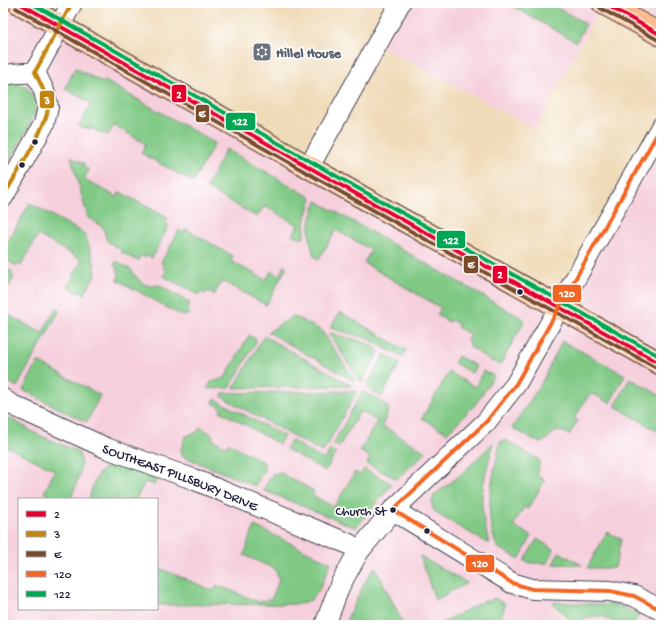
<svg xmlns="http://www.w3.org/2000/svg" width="664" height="628" viewBox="0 0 664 628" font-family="'Gochi Hand',sans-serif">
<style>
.built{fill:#f5cfdb;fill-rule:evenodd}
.green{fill:#80c985;stroke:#517660}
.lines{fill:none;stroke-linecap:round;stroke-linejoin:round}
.minor-casing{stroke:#413e4e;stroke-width:22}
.major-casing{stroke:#413e4e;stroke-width:24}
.minor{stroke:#fff;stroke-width:20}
.major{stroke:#fbbb8c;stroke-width:22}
.bus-1-casing{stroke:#fff;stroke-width:7}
.bus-2-casing{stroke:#fff;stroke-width:7}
.bus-3-casing{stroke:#fff;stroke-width:7}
.bus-4-casing{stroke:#fff;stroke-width:7}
.bus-5-casing{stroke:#fff;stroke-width:7}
.bus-1{stroke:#e4002b;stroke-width:4}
.bus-2{stroke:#c2850f;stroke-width:4}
.bus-3{stroke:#7a4b2a;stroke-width:4}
.bus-4{stroke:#f26522;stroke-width:4}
.bus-5{stroke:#00a651;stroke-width:4}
.bus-dot{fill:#22223b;stroke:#fff;stroke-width:1.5}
.labels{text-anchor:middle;stroke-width:3.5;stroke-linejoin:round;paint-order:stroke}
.bus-label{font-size:13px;fill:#22223b;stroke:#fff;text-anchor:end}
.worship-label{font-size:14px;font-weight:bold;fill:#5b616d;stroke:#fff;text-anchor:start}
.street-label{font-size:14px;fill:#22223b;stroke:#fff}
.line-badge{stroke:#fff;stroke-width:1.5}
.badge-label{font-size:11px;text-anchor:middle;font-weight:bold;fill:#fff}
</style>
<rect width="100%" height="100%" fill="#fff"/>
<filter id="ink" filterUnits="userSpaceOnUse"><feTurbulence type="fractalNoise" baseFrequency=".025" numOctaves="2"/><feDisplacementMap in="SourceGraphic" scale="8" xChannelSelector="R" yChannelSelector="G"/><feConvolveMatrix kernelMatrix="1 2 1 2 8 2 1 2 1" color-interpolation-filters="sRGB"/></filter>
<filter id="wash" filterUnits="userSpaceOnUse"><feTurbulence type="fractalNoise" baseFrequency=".012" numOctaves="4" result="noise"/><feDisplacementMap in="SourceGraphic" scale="16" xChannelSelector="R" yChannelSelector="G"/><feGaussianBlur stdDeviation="0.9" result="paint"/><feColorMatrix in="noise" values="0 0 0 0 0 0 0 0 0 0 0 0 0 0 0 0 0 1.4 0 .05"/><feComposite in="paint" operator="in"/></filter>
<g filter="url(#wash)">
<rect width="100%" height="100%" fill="#f0dbb9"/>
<g class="built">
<path d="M3,3H72L59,25L559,308L661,127V345L653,359L661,364V625H3ZM19,499H157V609H19Z"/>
<path d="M400,3H661V35L603,3L535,129L377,44Z"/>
</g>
<g class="green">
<path d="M507,3H549L586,24L576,42Z"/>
<path d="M75,68L103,83L105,81L215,143L193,182L141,153L146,144L114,125L108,135L103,133L101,134L93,129L82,128L79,126L91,103L65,89Z"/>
<path d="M16,82C32,87 39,102 34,117L3,173V84Z"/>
<path d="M226,149L312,198L306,218L304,238H300L293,235L298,225L264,206L257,217L206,188Z"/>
<path d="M71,157L85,164L83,167L89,170L84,179L117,197L120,192L168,218L165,223L169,225L152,258L147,255L145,258L141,255L138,261L121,252L122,250L107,241L103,227L88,218Z"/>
<path d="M317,201L525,320L500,365L487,359L469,346V343L467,340L470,334L457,327L458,324L451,320L449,322L437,315L441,308L364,263L371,250L336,230L319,259L314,256C307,232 308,224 317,201Z"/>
<path d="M30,203L85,234L95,265L94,266L96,273L84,295L68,286L82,260L38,235L21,266L18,264L16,266L3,258V250Z"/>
<path d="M186,229L233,256L231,261L266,280L271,271L279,276L284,265L287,267L266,305L222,281L214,295L207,291L205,294L201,292L199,295L163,276L167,270L163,268L164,265L161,263L179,230L184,233Z"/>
<path d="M116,261L132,270V272L143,284L151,286L159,285L190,303L187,307L190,314L182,316L116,279L119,277L117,267L114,265Z"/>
<path d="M3,267L13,272L11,275L14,277L3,298Z"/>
<path d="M56,308L60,310L17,387L3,378V312L42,333Z"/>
<path d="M340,312L406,350L403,358L367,338L330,328Z"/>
<path d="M293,316L321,330L355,380L354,381L268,332Z"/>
<path d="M330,333C342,337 373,341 379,352L363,382L360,381L329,334Z"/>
<path d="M249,335L257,340L230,388L207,389L211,382L225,378Z"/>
<path d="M264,336L351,385V386L234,388Z"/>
<path d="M562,341L625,375L610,403L593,394L589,395L574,419L578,421L569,435C552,425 553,439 540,443L512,428L541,384Z"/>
<path d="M384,354L400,363L382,397L368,389L369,386L367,385Z"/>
<path d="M458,356L476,366L472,373L454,363Z"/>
<path d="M38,362L100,395L87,422L67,413L23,390Z"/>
<path d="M483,371L494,376L475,405L447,433L422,418L449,372L475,387Z"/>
<path d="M630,378L661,396V433L615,406Z"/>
<path d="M355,391L357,392L323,452H322L222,397L223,393Z"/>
<path d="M362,392C372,395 382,401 389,409L382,426L426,452L397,479L367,464L370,457L360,451L377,421L360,411L339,447L333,444Z"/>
<path d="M215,399L284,436L279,444L220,411L222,408L213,403Z"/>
<path d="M8,417L37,434L78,452C86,464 75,486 71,499H56L44,493L55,470L3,445V430Z"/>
<path d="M200,427L213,435L212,439L227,447L229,443L265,463L263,467L265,468L255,486L182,456L181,449L186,436L197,432Z"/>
<path d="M291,440L322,459L326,458L330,449L336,453L325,471L286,449Z"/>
<path d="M506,440L540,461L537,474L539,477L545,480L528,509L524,507L513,526L532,536L519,559L497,547C482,509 493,480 500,442Z"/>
<path d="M493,443C489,462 482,482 482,501C482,516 486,530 489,544L437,514L432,507V502L434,495L458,477Z"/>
<path d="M118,466L156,479L154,485L145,482L136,499H89C92,489 95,473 105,468C109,466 114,466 118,466Z"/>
<path d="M364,469L392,484L356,528L263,490L273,473L277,475L279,472L314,491L312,495L334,507L355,472L360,475Z"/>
<path d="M255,526L331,563L318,592L311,600L299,604L157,605V567L214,591L217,585L259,602L272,598L279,580L275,569L244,555L248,545L247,544Z"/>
<path d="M607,532L621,539L615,568H587Z"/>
<path d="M537,539L554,549L548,563H532L524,561Z"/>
<path d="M559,552L582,565L553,564Z"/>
<path d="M420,556L467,583L435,600Z"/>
<path d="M375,567L402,621L392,625H344L366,580Z"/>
<path d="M494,598L505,604L499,625H438L485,600L487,602Z"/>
<path d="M553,602L617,605L640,614L632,625H620L601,616L589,617L580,621H573L567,617L553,604Z"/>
</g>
</g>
<g filter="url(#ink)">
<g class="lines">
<g class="minor-casing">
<g id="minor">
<path d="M3,76C13,72 24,74 35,72L72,3"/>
<path d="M309,167L400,3"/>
<path d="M3,197L44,124L48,107L44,91L35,72"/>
<path id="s1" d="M3,399L10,404L106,448L193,479L349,544L359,551"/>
<path d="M393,510L512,583L532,589L610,591L634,596L661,610"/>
<path d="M325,625L340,585L359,551L393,510L486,422L516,384L661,127"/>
</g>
</g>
<g class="major-casing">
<g id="major">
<path d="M19,3L351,191L661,364"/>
<path d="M603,3L661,35"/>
</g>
</g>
<use href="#minor" class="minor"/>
<use href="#major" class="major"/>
<g class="bus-1-casing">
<g id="bus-1">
<path d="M19,3L351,191L661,364"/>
<path d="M603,3L661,35"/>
</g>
</g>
<g class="bus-2-casing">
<path id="bus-2" d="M3,197C13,179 49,124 48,106C47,95 40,83 35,72L72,3"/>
</g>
<g class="bus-3-casing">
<g id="bus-3">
<path d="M16,8L348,196L658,369"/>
<path d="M600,8L658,40"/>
</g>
</g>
<g class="bus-4-casing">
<path id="bus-4" d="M661,127L516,384L486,422L393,510L512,583L532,589L610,591L634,596L661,610"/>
</g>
<g class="bus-5-casing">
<path id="bus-5" d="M31,3L354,186L661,357"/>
</g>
<use href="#bus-1" class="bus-1"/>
<use href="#bus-2" class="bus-2"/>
<use href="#bus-3" class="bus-3"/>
<use href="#bus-4" class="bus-4"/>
<use href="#bus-5" class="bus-5"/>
</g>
</g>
<defs>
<g id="synagogue-square" transform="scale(1)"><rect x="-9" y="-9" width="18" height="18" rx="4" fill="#6b7280" stroke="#fff"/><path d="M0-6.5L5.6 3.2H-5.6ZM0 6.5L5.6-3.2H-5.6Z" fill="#fff"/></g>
</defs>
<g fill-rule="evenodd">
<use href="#synagogue-square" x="262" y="52"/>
</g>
<g class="bus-dot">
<circle cx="35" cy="142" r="3.5"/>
<circle cx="22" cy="165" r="3.5"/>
<circle cx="520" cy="292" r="3.5"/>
<circle cx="393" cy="510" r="3.5"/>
<circle cx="427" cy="531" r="3.5"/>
</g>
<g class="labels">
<g class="bus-label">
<text x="386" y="515">Church St</text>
</g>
<g class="worship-label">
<text x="276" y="57">Hillel House</text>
</g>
<g class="street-label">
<text dy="5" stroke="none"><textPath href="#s1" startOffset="194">SOUTHEAST PILLSBURY DRIVE</textPath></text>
</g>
</g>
<g class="line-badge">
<rect x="171" y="84" width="16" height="19" rx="4" fill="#e4002b"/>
<rect x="39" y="90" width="16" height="19" rx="4" fill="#c2850f"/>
<rect x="195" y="104" width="15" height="19" rx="4" fill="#7a4b2a"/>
<rect x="225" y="112" width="31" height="19" rx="4" fill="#00a651"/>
<rect x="436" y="230" width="30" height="19" rx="4" fill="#00a651"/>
<rect x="463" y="255" width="16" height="19" rx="4" fill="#7a4b2a"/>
<rect x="492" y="265" width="16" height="19" rx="4" fill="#e4002b"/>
<rect x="552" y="284" width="30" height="19" rx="4" fill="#f26522"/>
<rect x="465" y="554" width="30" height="19" rx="4" fill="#f26522"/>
</g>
<g class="badge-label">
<text x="179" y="98">2</text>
<text x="47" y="104">3</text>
<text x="202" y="117">E</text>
<text x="240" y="125">122</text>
<text x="451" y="244">122</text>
<text x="471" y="268">E</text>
<text x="500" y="278">2</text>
<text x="567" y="297">120</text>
<text x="480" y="567">120</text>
</g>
<rect width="664" height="628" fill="none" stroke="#fff" stroke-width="16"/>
<rect x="18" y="498" width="140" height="112" fill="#ffffff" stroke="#a7a7b1"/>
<rect x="26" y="511" width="20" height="6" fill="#e4002b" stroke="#a7a7b1"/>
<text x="54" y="518" font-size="12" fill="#22223b">2</text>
<rect x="26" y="531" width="20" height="6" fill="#c2850f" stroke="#a7a7b1"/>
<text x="54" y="538" font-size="12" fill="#22223b">3</text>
<rect x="26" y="551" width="20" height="6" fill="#7a4b2a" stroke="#a7a7b1"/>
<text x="54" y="558" font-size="12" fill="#22223b">E</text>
<rect x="26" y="571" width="20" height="6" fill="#f26522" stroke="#a7a7b1"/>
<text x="54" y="578" font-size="12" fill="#22223b">120</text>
<rect x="26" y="591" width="20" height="6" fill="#00a651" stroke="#a7a7b1"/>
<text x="54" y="598" font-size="12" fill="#22223b">122</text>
</svg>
